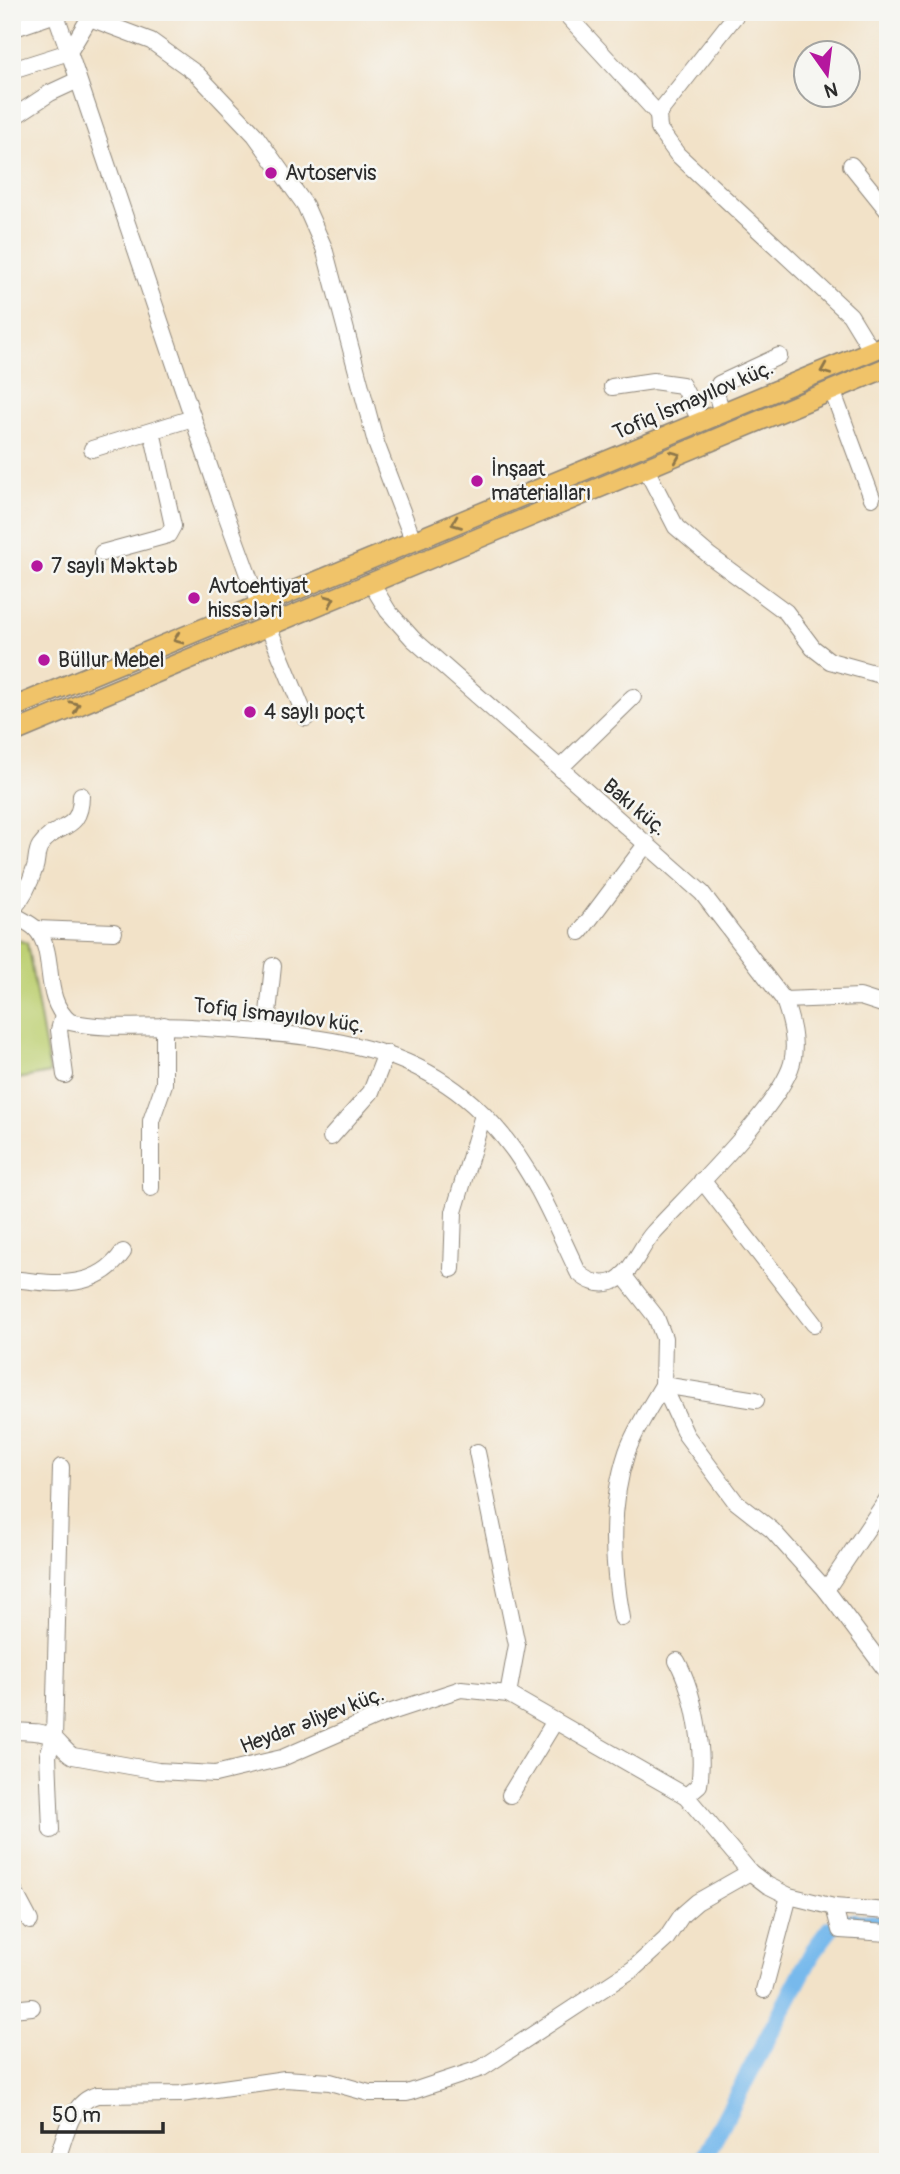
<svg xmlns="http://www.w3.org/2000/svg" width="900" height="2174" viewBox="0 0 900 2174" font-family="Pangolin,sans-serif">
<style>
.green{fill:#bed073;stroke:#747e4f;stroke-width:2}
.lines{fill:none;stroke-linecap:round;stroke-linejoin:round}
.canal{stroke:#77b9ec;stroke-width:18}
.minor-casing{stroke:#8e867a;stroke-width:18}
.major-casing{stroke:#8e867a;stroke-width:22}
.minor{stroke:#fff;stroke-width:16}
.major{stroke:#f0c369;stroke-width:19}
.oneway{stroke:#8e774a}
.poi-dot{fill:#b5179e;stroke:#f6f6f2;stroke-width:2.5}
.labels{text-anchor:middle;stroke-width:5;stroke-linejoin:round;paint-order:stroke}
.poi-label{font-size:21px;fill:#2b2b2b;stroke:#f6f6f2;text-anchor:start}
.street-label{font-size:21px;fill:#2b2b2b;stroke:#f6f6f2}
</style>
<rect width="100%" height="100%" fill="#f6f6f2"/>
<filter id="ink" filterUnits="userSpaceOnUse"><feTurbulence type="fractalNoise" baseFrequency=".0143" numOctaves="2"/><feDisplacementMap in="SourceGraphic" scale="14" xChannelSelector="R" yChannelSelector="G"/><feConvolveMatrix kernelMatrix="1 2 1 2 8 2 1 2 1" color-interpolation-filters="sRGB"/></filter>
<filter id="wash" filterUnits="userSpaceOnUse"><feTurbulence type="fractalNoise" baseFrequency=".00686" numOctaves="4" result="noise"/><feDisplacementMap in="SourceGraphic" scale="28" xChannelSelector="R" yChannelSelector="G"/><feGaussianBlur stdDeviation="1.57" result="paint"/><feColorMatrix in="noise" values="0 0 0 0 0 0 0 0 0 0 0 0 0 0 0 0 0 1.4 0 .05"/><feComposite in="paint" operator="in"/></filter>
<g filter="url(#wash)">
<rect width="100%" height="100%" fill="#f2e2c8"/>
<path class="green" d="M12,938L27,943L50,1073L12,1080Z"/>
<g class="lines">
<g class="canal">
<path d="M848,1922L888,1924"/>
<path d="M702,2162L814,1950L830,1929"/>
</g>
</g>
</g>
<g filter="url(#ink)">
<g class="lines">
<g class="minor-casing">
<g id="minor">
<path d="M93,12L69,52L220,498L259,605"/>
<path d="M564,12L658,114"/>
<path d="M738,12L658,114L659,129L677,154L850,315L872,351"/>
<path d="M90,18L151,41L197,74L255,135L305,205L324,248L376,443L413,540"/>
<path d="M12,29L56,14"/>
<path d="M12,70L69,52L55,12"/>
<path d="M12,118L50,93L78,80"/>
<path d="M851,165L888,211"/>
<path d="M612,387L653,381L682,385L701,422"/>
<path d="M832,390L872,498"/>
<path d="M722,413L716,393L719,384L779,356"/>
<path d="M92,449L193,418"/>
<path d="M646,469L676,527L710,556L786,612L813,648L830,661L888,677"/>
<path d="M102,553L168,535L173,526L152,431"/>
<path d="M371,583L388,611L413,639L702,893L784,1000L860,997L888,1006"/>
<path d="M268,626L306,718"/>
<path d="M560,768L633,697"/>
<path d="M12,910C24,897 30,884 35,867C37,861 36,852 40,846C57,821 81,834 81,795"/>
<path d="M12,914C20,919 30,923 36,929C58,954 40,997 70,1022C108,1031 152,1024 191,1027C343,1037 458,1041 539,1191C553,1217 565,1245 578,1272C587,1281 599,1286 612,1282C631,1276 640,1247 653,1233C686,1197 780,1107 792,1063C797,1042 791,1020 784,1000"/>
<path d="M36,929L114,932"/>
<path d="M580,932L647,843"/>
<path d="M63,1016L59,1030L65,1075"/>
<path d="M266,1032L273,966"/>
<path d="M331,1137L371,1092L386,1053"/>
<path d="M702,1180L814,1324"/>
<path d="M151,1188V1121L164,1084V1025"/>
<path d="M452,1269L454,1212L483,1115"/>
<path d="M623,1275L656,1317L664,1338L663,1385L686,1435L735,1501L772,1530L826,1590L888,1673"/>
<path d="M12,1279C54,1284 96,1291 123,1252"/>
<path d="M477,1452L517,1645L508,1694"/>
<path d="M826,1590L888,1498"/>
<path d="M622,1618C612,1563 609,1506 627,1452C635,1429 651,1406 663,1385L756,1400"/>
<path d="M677,1661C694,1692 705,1750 699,1785L686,1796"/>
<path d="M12,1731C25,1732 41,1730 52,1737C59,1741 64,1751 73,1756L158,1771L215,1774L282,1758L376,1717L461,1689L508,1694L686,1796L750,1872L767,1885L789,1896L834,1907L888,1911"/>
<path d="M510,1795L555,1721"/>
<path d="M51,1830L48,1755L54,1738L61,1467"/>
<path d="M12,1887L30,1921"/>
<path d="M834,1907L840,1930L888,1933"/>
<path d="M764,1990L789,1896"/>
<path d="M12,2009L32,2007"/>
<path d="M56,2162C65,2138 70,2102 97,2095L181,2094L285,2079L330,2082L369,2093H407L482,2068L633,1969L666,1939L682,1915L697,1902L750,1872"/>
</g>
</g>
<g class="major-casing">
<g id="major">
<path d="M12,708L888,344"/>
<path d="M12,733L888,367"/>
</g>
</g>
<use href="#minor" class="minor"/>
<use href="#major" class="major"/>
</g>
<defs><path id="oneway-chevron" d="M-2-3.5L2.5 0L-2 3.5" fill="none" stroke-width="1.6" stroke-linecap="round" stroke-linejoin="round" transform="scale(1.75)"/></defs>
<g class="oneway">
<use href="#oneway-chevron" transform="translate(825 370) rotate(157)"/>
<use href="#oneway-chevron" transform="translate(676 456) rotate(-23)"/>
<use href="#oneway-chevron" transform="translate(456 523) rotate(158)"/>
<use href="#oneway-chevron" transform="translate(330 600) rotate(-23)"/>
<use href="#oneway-chevron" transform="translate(178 639) rotate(157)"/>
<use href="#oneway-chevron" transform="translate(75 706) rotate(-23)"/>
</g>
</g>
<g class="poi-dot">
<circle cx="271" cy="173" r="7"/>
<circle cx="477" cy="481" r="7"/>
<circle cx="37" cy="566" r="7"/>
<circle cx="194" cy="598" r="7"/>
<circle cx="44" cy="660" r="7"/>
<circle cx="250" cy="712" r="7"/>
</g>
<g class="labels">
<g class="poi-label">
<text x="285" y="180">Avtoservis</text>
<text x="491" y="476">İnşaat<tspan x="491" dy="24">materialları</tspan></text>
<text x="51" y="573">7 saylı Məktəb</text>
<text x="208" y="593">Avtoehtiyat<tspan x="208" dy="24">hissələri</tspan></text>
<text x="58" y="667">Büllur Mebel</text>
<text x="264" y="719">4 saylı poçt</text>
</g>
<g class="street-label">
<text transform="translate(693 400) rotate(-23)" y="7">Tofiq İsmayılov küç.</text>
<text transform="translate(635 807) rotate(40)" y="7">Bakı küç.</text>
<text transform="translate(279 1015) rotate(7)" y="7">Tofiq İsmayılov küç.</text>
<text transform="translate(312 1720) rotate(-21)" y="7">Heydar Əliyev küç.</text>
</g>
</g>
<rect width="900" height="2174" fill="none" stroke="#f6f6f2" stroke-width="42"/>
<g transform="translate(827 74) rotate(166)"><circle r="33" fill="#f6f6f2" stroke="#a5a5a2" stroke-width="2"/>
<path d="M0-5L12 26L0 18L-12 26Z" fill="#b5179e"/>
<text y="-10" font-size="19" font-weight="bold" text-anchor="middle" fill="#2b2b2b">N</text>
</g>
<path d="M42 2122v10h121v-10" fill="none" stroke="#2b2b2b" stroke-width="3.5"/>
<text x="52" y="2122" font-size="21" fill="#2b2b2b" stroke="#f6f6f2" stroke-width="5" paint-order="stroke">50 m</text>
</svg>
